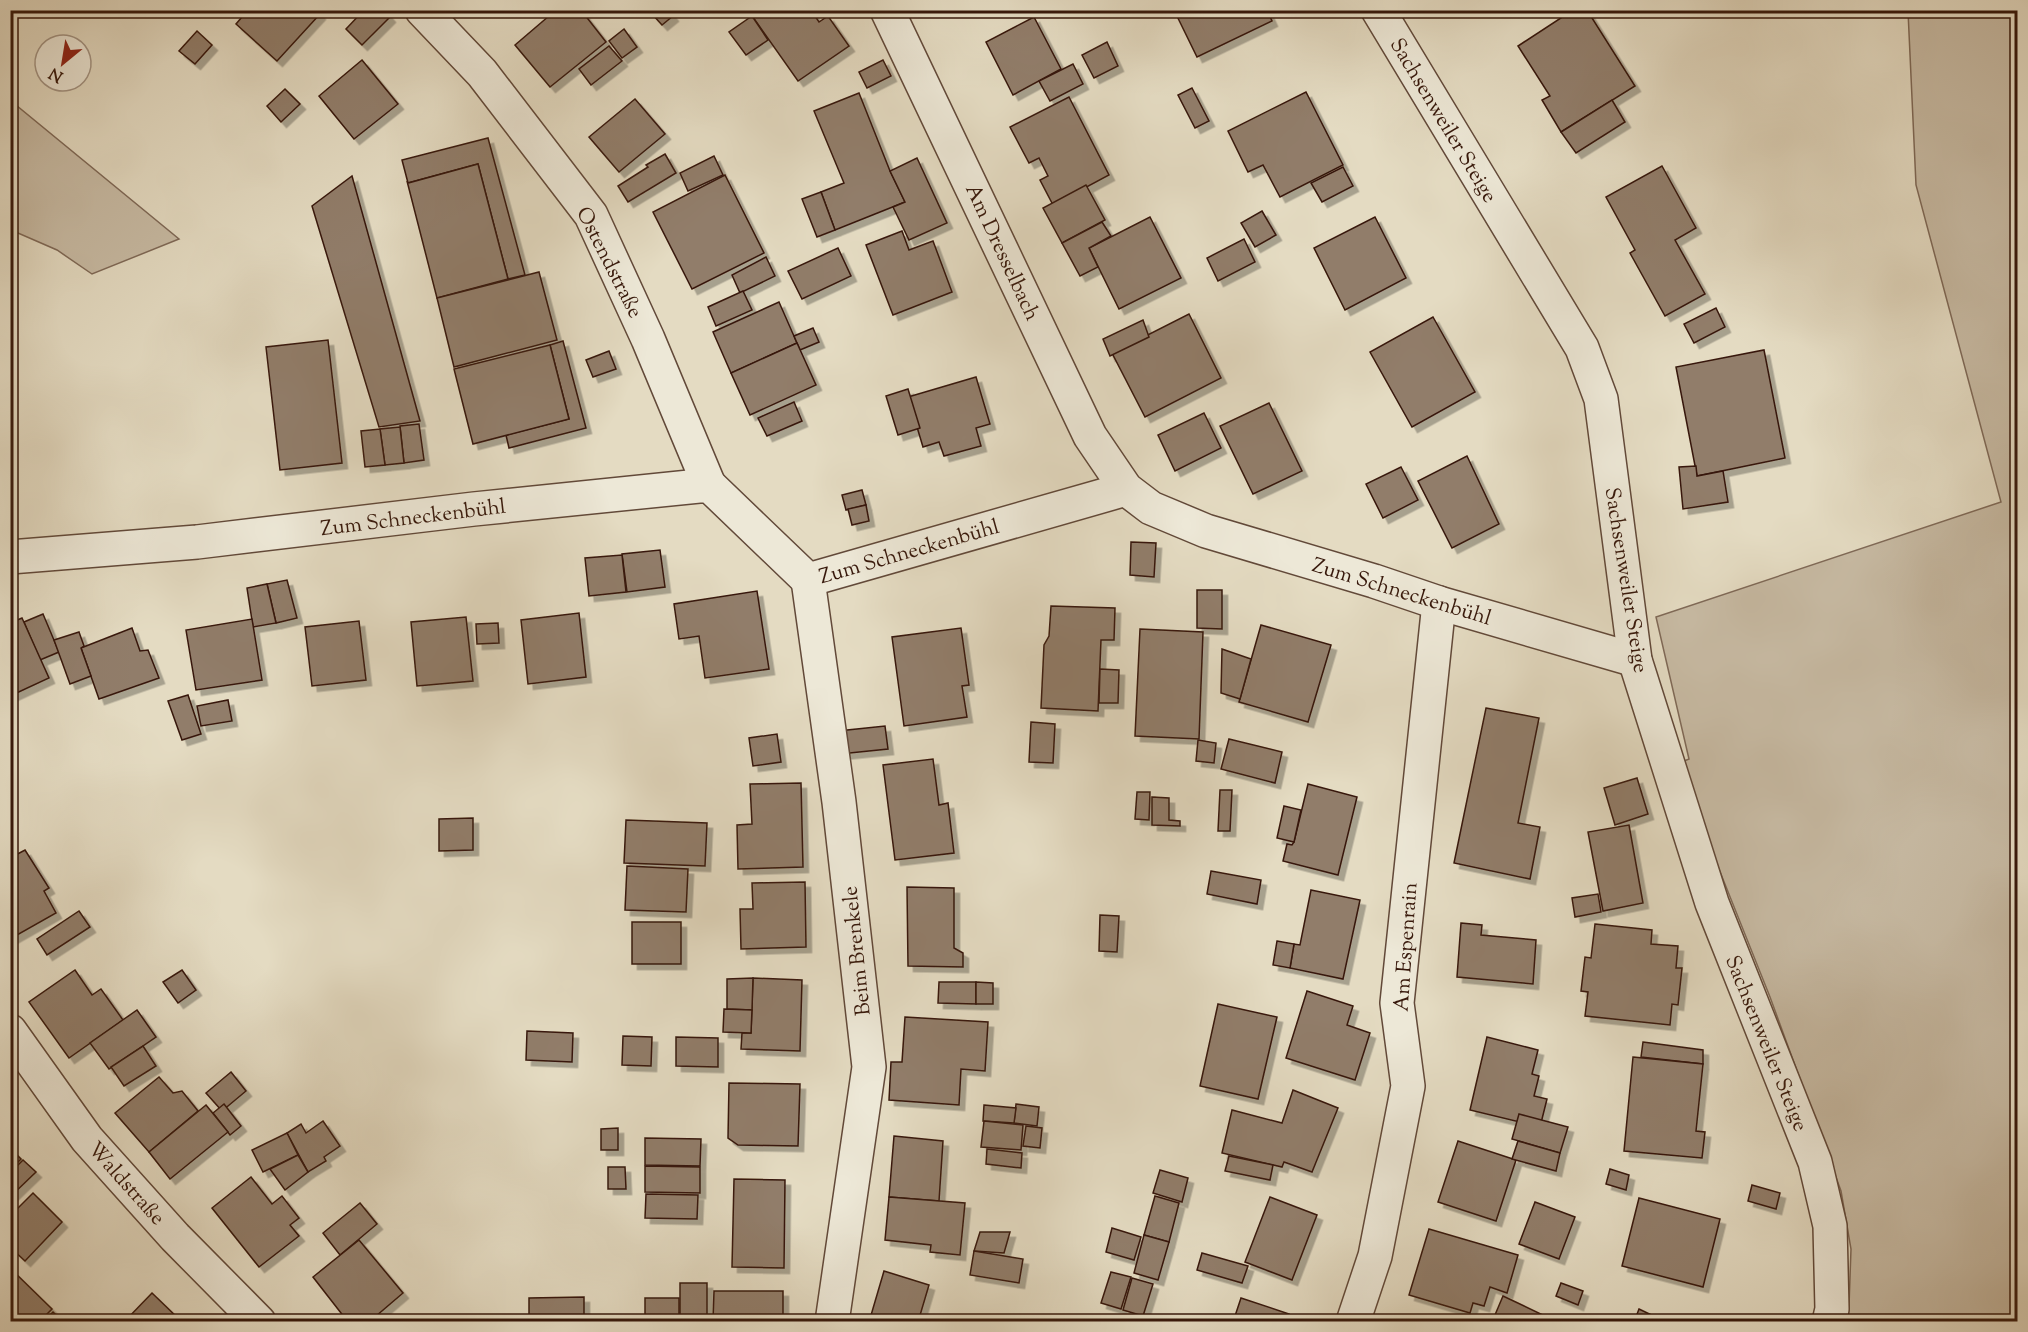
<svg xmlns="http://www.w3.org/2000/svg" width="2028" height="1332" viewBox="0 0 2028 1332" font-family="'Sorts Mill Goudy',serif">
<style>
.green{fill:#c7baa3;stroke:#7f6957;stroke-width:1.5}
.building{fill:#917d6a;stroke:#37180b;stroke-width:1.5;filter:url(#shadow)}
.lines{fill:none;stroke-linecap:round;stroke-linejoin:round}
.minor-casing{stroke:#624939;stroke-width:36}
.minor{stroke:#ede8d7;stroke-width:33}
.labels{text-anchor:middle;stroke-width:4.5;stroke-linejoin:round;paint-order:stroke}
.street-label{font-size:21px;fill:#37180b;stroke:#ede8d7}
</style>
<defs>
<filter id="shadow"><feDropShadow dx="5.5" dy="5.5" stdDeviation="0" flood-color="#0004"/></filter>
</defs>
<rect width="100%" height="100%" fill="#e4dbc2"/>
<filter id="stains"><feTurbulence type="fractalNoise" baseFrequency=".00333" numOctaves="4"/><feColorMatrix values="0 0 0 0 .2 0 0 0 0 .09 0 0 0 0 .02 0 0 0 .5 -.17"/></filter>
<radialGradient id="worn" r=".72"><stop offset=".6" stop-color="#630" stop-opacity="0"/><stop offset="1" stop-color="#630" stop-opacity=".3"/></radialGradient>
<g class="green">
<path d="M1908,11H2017V1321H1846L1849,1306L1851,1249L1841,1191L1770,997L1677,764L1689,759L1656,617L2001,502L1916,185Z"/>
<path d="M10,101H11L179,239L92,274L57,250L11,230Z"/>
</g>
<g class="building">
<path d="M248,10H316L320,14L277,61L236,24Z"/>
<path d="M364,10H384L390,17L362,45L346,29Z"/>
<path d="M556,10H581L606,42L550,87L515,45Z"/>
<path d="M659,10H668L673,16L662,25L653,15Z"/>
<path d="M748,10H811L819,22L828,16L849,46L798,81Z"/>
<path d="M1174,10H1267L1272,21L1197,57Z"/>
<path d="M1573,10H1587L1635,86L1561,132L1542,100L1550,96L1518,46Z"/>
<path d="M752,16L768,40L746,55L729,32Z"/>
<path d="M1034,17L1061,69L1013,95L986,42Z"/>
<path d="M624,29L637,47L622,58L609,41Z"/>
<path d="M197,31L212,45L195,64L179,51Z"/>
<path d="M1107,42L1118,66L1094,78L1082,55Z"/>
<path d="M609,46L622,61L591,85L579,69Z"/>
<path d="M362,60L398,104L354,139L319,96Z"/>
<path d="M883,60L891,76L867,88L859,72Z"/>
<path d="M1073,64L1083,84L1050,101L1039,81Z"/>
<path d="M1192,88L1209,121L1195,128L1178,95Z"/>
<path d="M285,89L300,104L281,122L267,106Z"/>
<path d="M1306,92L1343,165L1280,197L1263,165L1248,172L1228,131Z"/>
<path d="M859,93L890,171L905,202L835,230L821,192L844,183L814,111Z"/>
<path d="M1069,97L1109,175L1053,205L1040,180L1048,176L1039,158L1029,163L1010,127Z"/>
<path d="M635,99L665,134L619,172L589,137Z"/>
<path d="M1612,100L1625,122L1576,153L1561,132Z"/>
<path d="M488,138L525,275L508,279L478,164L408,183L402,160Z"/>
<path d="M665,154L676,173L628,202L618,186L648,167L646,165Z"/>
<path d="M714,156L723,175L688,191L680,173Z"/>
<path d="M917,158L947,223L909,240L893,207L905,202L890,171Z"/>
<path d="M478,164L508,279L437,298L407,181L408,183Z"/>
<path d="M1662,166L1696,228L1675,240L1705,294L1665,316L1630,253L1635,250L1606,197Z"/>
<path d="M1343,167L1353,186L1322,202L1311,183Z"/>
<path d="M725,175L764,253L692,289L653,212Z"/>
<path d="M352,176L420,421L379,427L312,206Z"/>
<path d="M1086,185L1105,220L1062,243L1043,208Z"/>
<path d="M821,192L835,230L817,237L802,199Z"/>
<path d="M1262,211L1276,235L1255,247L1241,223Z"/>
<path d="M1150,217L1181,278L1119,309L1089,248Z"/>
<path d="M1375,217L1406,278L1345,310L1314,248Z"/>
<path d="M1102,222L1111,236L1089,248L1098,267L1080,276L1062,243Z"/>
<path d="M902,231L909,250L933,241L952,292L893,315L866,245Z"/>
<path d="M1244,239L1255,262L1218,281L1207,258Z"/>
<path d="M838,248L851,276L802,299L788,271Z"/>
<path d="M766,257L775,276L740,293L732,275Z"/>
<path d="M539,272L557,340L454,367L437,298Z"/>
<path d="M743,291L752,310L716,326L708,307Z"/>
<path d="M779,302L797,343L731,373L713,332Z"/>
<path d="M1716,308L1725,327L1694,343L1684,324Z"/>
<path d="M1189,314L1221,378L1145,417L1112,353Z"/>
<path d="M1433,317L1475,392L1412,427L1370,352Z"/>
<path d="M1143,320L1149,337L1110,356L1103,339Z"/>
<path d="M813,328L819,342L800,350L794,336Z"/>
<path d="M328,340L342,463L280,470L266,347Z"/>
<path d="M563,341L586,428L509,448L506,435L569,419L550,345Z"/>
<path d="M797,343L816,385L750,415L731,373Z"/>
<path d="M550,345L569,419L473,444L454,369Z"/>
<path d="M1764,350L1785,458L1697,476L1676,367Z"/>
<path d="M609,351L616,369L593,377L586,360Z"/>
<path d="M976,377L990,424L976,428L981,446L944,456L939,442L923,447L908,397Z"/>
<path d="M908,389L920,428L898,435L886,396Z"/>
<path d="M794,402L802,421L767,436L758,418Z"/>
<path d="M1269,403L1302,471L1253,494L1220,426Z"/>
<path d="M1204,413L1221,448L1175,471L1158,435Z"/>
<path d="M419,424L424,460L404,463L400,426Z"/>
<path d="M400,427L404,463L385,465L380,429Z"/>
<path d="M380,429L385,465L365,467L361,431Z"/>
<path d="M1467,456L1499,524L1452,548L1418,481Z"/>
<path d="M1696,466L1697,476L1723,471L1728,502L1683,509L1679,467Z"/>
<path d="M1401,467L1418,500L1383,518L1366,484Z"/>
<path d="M862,490L866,505L846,510L842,495Z"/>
<path d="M866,505L869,521L852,525L848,509Z"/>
<path d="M1131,542L1156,543L1154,577L1130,575Z"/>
<path d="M660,550L665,587L627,592L622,554Z"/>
<path d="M622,555L626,592L589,596L585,558Z"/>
<path d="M287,580L297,618L276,623L267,584Z"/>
<path d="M267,584L276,623L253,627L247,588Z"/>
<path d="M1197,590H1222V629L1197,628Z"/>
<path d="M757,591L769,669L705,678L699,636L679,639L674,604Z"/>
<path d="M1051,606L1115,608L1114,640H1101L1098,711L1041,708L1044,645L1049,636Z"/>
<path d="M579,613L586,677L528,684L521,620Z"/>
<path d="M43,614L59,652L40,660L24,622Z"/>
<path d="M466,617L473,681L417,686L411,622Z"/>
<path d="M22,618L49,678L10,696V623Z"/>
<path d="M252,619L262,680L196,690L186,630Z"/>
<path d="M359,621L366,680L312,686L305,627Z"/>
<path d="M498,623L499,643L477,644L476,624Z"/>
<path d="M1261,625L1331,645L1308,722L1239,702Z"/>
<path d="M132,628L140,651L148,650L159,678L99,699L81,648Z"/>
<path d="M961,628L969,685L962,686L967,717L904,726L892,637Z"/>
<path d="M1140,629L1203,632L1199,739L1135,736Z"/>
<path d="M79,632L84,646L81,648L91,676L70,684L54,640Z"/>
<path d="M1222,649L1251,659L1240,699L1221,693Z"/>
<path d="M1100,669L1119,670L1118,703H1099Z"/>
<path d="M188,695L201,734L182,740L168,701Z"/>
<path d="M228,700L232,721L201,726L197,706Z"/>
<path d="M1486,708L1539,718L1518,823L1540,827L1530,879L1454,863Z"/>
<path d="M1031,722L1055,724L1053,763L1029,762Z"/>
<path d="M885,726L888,749L840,754L838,731Z"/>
<path d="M777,734L781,762L753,766L749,738Z"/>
<path d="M1229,739L1282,752L1275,783L1221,769Z"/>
<path d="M1198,740L1216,743L1214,763L1196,761Z"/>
<path d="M933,759L939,805L948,803L954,853L895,860L883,765Z"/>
<path d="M1637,778L1648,814L1615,825L1604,788Z"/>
<path d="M801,783L803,867L738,869L737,825L752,824L750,784Z"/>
<path d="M1308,784L1357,797L1338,875L1283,861L1287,844L1292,845L1294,842Z"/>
<path d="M1220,790H1232L1230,831H1218Z"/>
<path d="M1137,792H1150L1149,820L1135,819Z"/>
<path d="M1152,797L1169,798V820L1180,821V826L1152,825Z"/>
<path d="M1284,806L1301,810L1294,842L1277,838Z"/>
<path d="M473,818V850L439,851V819Z"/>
<path d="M626,820L707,823L705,866L624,863Z"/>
<path d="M1629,825L1643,903L1603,911L1588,832Z"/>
<path d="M25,850L49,888L44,891L56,913L10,939V858Z"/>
<path d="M627,866L688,869L686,912L625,910Z"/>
<path d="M1211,871L1261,880L1257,904L1207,894Z"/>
<path d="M805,882L806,947L741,949L740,909H753L752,883Z"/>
<path d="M907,887L954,888V948L963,953V967L908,966Z"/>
<path d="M1311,890L1360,900L1343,979L1290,968L1294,944L1300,945Z"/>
<path d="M1598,894L1601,912L1575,917L1572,898Z"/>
<path d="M79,911L90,927L47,955L37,939Z"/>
<path d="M1100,915L1119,916L1117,952L1099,951Z"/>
<rect x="632" y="922" width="49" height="42"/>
<path d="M1461,923L1482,925L1481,935L1536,940L1533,984L1457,977Z"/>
<path d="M1595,924L1652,930L1651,944L1678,946L1676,968H1682L1678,1005L1672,1004L1670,1025L1585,1016L1588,992L1581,991L1585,957L1591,958Z"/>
<path d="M1277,941L1294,944L1290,968L1273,965Z"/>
<path d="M75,970L92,995L101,989L123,1020L69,1058L29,1002Z"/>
<path d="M182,970L196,990L178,1003L163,982Z"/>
<path d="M753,978L802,980L800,1051L741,1049L742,1033H751Z"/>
<path d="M753,978L752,1010L727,1009V979Z"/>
<path d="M939,982H976V1004L938,1003Z"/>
<path d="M976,982L993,983V1004H976Z"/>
<path d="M1307,991L1353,1006L1347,1025L1370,1033L1355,1080L1286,1058Z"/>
<path d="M1218,1004L1277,1017L1258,1099L1200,1086Z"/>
<path d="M724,1009L752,1010L751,1033L723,1032Z"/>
<path d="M137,1010L156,1037L109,1069L90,1043Z"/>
<path d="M905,1017L988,1022L985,1071L961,1069L959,1105L889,1100L891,1062H902Z"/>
<path d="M527,1031L573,1033L572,1062L526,1060Z"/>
<path d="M623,1036L652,1037L651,1066L622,1065Z"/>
<path d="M676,1037L718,1038V1067L676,1066Z"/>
<path d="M1487,1037L1538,1050L1532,1074L1539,1076L1534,1096L1547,1099L1540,1127L1470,1110Z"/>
<path d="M1643,1042L1703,1050V1064L1641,1057Z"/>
<path d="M143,1046L156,1066L124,1086L111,1067Z"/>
<path d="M1633,1057L1703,1064L1696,1131L1705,1132L1702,1158L1624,1151Z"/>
<path d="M231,1072L246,1091L222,1111L206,1093Z"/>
<path d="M159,1077L173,1093L182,1091L198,1111L149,1152L115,1113Z"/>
<path d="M729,1083L800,1084L798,1146L738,1145L728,1138Z"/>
<path d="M1293,1090L1338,1108L1312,1172L1284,1162L1282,1167L1222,1153L1232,1110L1282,1123Z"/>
<path d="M224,1104L241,1126L230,1135L213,1113Z"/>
<path d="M1016,1104L1039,1107L1037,1126L1014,1123Z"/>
<path d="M206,1105L228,1132L170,1179L149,1152Z"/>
<path d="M984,1105L1016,1108L1014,1123L983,1121Z"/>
<path d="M1519,1114L1568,1127L1560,1153L1512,1139Z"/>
<path d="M323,1121L340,1146L324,1157L326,1161L308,1172L287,1133L301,1124L306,1133Z"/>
<path d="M984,1121L1023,1125L1021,1150L981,1147Z"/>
<path d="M1026,1126L1042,1128L1040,1148L1023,1146Z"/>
<path d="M618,1128V1150H601V1129Z"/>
<path d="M287,1133L298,1155L263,1172L252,1150Z"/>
<path d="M894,1136L943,1141L939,1201L889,1197Z"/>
<path d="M645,1138L701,1139L700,1166L645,1165Z"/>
<path d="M1458,1141L1516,1160L1496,1221L1438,1202Z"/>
<path d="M1518,1141L1560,1153L1556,1171L1512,1159Z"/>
<path d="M10,1148L21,1159L10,1170Z"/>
<path d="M987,1149L1022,1153L1021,1168L986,1164Z"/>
<path d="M298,1155L308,1172L285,1190L270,1169Z"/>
<path d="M1229,1156L1273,1165L1270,1180L1225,1171Z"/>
<path d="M23,1160L36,1172L10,1197V1173Z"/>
<path d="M645,1166L700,1167V1193L645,1192Z"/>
<path d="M608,1167H625L626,1189H608Z"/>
<path d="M1610,1169L1629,1175L1626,1190L1606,1184Z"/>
<path d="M1160,1170L1188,1178L1182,1202L1153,1193Z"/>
<path d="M251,1177L272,1204L282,1196L299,1218L290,1225L299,1236L259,1267L212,1208Z"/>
<path d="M734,1179L785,1180L784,1268L732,1267Z"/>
<path d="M1752,1185L1780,1193L1776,1209L1748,1201Z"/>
<path d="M33,1193L62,1222L25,1261L10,1247V1216Z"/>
<path d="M646,1194L698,1195L697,1219L645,1218Z"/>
<path d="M1155,1196L1179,1203L1169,1242L1144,1235Z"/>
<path d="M889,1197L965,1203L960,1255L930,1252L931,1245L885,1240Z"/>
<path d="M1270,1197L1317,1215L1292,1280L1245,1262Z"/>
<path d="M1639,1198L1720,1219L1703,1287L1622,1266Z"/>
<path d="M1535,1202L1575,1217L1559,1259L1519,1244Z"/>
<path d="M360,1203L377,1224L340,1255L323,1233Z"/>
<path d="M1112,1228L1141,1237L1134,1260L1106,1252Z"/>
<path d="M1429,1229L1518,1255L1507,1293L1490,1287L1484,1306L1473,1303L1470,1313L1409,1295Z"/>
<path d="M980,1232H1010L1004,1253L974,1251Z"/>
<path d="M1144,1235L1169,1242L1158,1280L1134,1273Z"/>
<path d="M359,1240L403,1293L369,1322H348L313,1277Z"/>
<path d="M974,1251L1023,1259L1019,1283L970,1275Z"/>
<path d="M1202,1253L1248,1266L1242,1283L1197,1270Z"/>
<path d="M10,1268L52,1309L39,1322H10Z"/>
<path d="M884,1271L929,1285L918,1322H869Z"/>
<path d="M1111,1272L1131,1277L1121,1309L1101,1303Z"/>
<path d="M1132,1278L1153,1284L1143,1316L1123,1310Z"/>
<rect x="680" y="1283" width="27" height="39"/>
<path d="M1561,1283L1583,1291L1578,1305L1556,1296Z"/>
<path d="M714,1291H783V1322L713,1321Z"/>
<path d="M152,1293L182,1322H124Z"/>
<path d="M1503,1296L1543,1315L1540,1322H1492Z"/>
<path d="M584,1297V1322H529V1298Z"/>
<rect x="645" y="1298" width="34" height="24"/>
<path d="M1241,1298L1289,1314L1287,1322H1233Z"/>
<path d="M1639,1309L1666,1322H1634Z"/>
<path d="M53,1312L63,1322H43Z"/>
</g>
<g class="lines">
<g class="minor-casing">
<g id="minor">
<path d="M422,10L482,73L591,215L648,339L709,485"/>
<path d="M887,10L1090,436L1126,489L1151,508L1206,531L1374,581L1439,603L1635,660"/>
<path d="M1378,10L1582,348L1601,399L1635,660L1712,903L1815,1162L1830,1226L1832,1309L1829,1322"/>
<path d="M10,557L197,542L474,509L709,485L808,580L1126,489"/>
<path d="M808,580L839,802L869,1067L832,1322"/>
<path d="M10,1031L87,1139L175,1237L259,1322"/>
<path d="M1353,1322L1375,1256L1408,1086L1397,1003L1439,603"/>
</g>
</g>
<use href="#minor" class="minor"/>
</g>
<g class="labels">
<g class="street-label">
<text transform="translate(1444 120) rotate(59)" y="7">Sachsenweiler Steige</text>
<text transform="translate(1003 252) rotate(65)" y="7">Am Dresselbach</text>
<text transform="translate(610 262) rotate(63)" y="7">Ostendstraße</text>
<text transform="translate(413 517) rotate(-7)" y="7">Zum Schneckenbühl</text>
<text transform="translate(909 551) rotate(-16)" y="7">Zum Schneckenbühl</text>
<text transform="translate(1627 580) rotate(81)" y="7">Sachsenweiler Steige</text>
<text transform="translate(1402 591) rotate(17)" y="7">Zum Schneckenbühl</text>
<text transform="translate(1405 947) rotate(-86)" y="7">Am Espenrain</text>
<text transform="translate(856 951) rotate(-96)" y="7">Beim Brenkele</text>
<text transform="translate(1767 1043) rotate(68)" y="7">Sachsenweiler Steige</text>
<text transform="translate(127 1183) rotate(48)" y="7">Waldstraße</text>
</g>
</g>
<rect width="2028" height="1332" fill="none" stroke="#e4dbc2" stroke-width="36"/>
<rect x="12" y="12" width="2004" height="1308" fill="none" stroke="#37180b" stroke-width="3"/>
<rect x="18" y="18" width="1992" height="1296" fill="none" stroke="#37180b" stroke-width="1.5"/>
<g transform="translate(63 63) rotate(210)"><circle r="28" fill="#ede8d7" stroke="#a49585" stroke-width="1.5"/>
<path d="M0-4.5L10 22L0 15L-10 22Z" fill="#8f2418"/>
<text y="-9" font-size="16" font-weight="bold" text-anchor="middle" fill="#37180b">N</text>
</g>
<rect width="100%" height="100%" filter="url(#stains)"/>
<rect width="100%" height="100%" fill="url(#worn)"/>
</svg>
